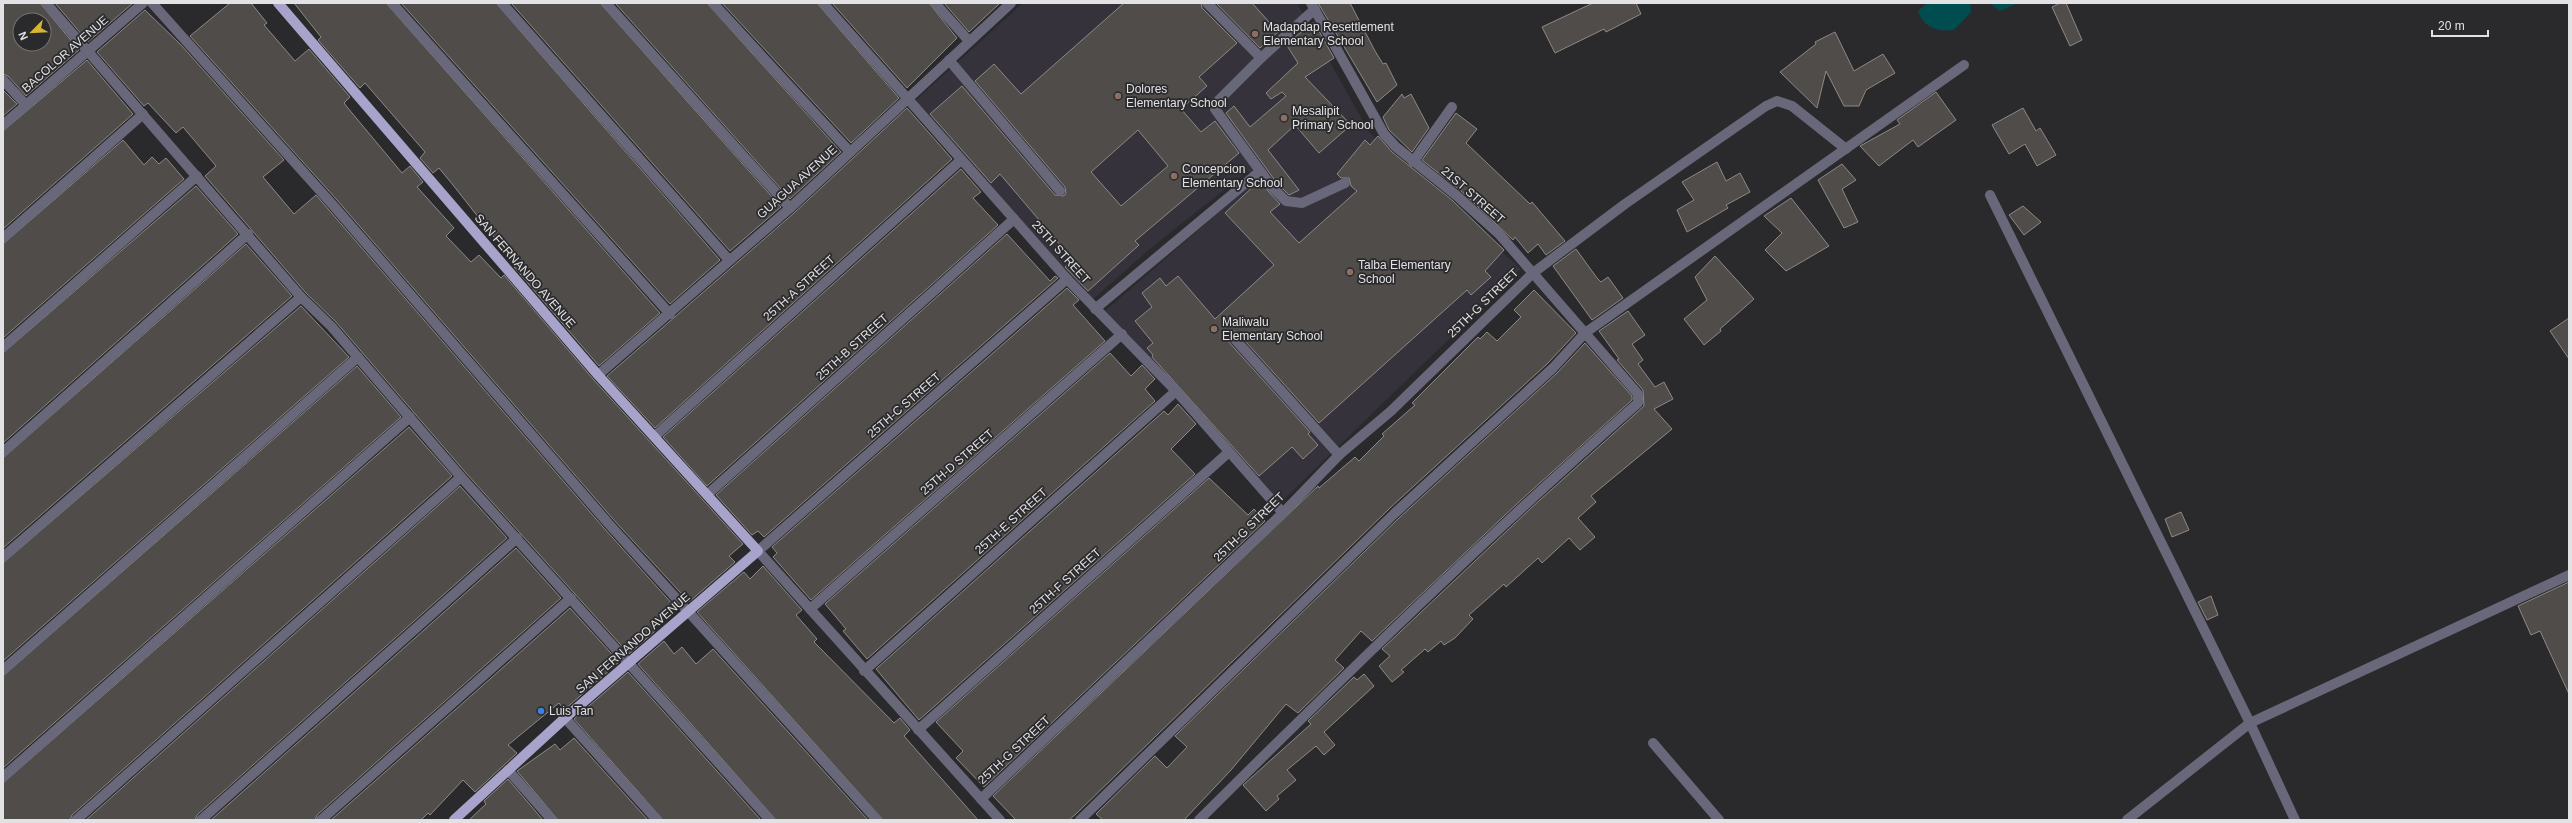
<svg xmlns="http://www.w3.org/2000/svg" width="2572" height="823" viewBox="0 0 2572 823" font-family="Arial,sans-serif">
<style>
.built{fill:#35323c}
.water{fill:#004d50}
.building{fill:#504c49;stroke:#8d8986;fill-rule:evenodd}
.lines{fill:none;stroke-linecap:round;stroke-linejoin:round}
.minor{stroke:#69677a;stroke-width:10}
.major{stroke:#a7a3ca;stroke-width:10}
.education-dot{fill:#8d6e63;stroke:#2a2a2d;stroke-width:1.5}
.shop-dot{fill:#3f7fe0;stroke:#2a2a2d;stroke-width:1.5}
.labels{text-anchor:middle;stroke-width:3.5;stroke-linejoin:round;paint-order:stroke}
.poi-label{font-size:12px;fill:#e2e2e4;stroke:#2a2a2d;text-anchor:start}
.street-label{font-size:12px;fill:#e2e2e4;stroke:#2a2a2d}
</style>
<rect width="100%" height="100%" fill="#2a2a2d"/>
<path class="built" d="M1023,3H1297L1369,132L1521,269L1279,504L1105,311L1256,180L1248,171L1152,247L1091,301L915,101Z"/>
<g class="water">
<path d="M1927,3H1970L1971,12L1954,30C1937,32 1924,28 1918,11Z"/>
<path d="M1990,3H2018L2000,11Z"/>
</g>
<g class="building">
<path d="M3,3H40L79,50L26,96L8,76L3,74ZM20,20H44V44H20Z"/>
<path d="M55,3H133L88,42Z"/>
<path d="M230,3H251L267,23L264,25L295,61L309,49L350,97L344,103L347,107L402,173L410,166L423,182L417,187L454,228L446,236L471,262L479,255L501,278L504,275L593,379L743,544L729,556L735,562L689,602L613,519L337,200L190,36Z"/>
<path d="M294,3H386L660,313L599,366L514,267L516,265L453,185L439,168L433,173L420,158L425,152L365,83L360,88L318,40L321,37Z"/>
<path d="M401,3H496L720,260L670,304Z"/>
<path d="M511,3H600L781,207L730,251Z"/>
<path d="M615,3H707L841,152L790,199Z"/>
<path d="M722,3H817L899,98L851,143Z"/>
<path d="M832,3H929L957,38L907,88Z"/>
<path d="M944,3H1000L969,32Z"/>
<path d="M1124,3H1201L1202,8L1237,43L1199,77L1207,86L1181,109L1201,132L1215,121L1239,153L1135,241L1139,245L1088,291L1065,267L1073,260L1000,174L991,183L930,114L962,86L1055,195L1064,196L1066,193L1065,187L975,81L994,64L1021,94ZM1138,130L1168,166L1121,206L1091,172Z"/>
<path d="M1216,3H1252L1278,32L1260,48Z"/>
<path d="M1318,3H1350L1375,51L1383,64L1386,63L1397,85L1377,102Z"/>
<path d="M1593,3H1636L1641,14L1606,32L1604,29L1555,53L1542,27Z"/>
<path d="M2060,3H2066L2082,40L2070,46L2052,7Z"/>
<path d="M145,10L181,45L284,160L263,177L294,214L316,195L603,527L675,607L652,628L655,631L629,654L466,473L336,322L306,293L205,176L216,166L183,127L176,133L148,103L144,106L97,52Z"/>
<path d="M1314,22L1334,58L1305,77L1351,125L1319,153L1295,125L1268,150L1299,190L1289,195L1276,182L1226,113L1234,106L1250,127L1286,96L1282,92L1271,99L1266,93L1298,63L1286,44Z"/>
<path d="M1835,32L1854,71L1883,54L1895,73L1866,90L1859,106H1844L1826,71L1817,108L1780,72L1816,44L1815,42Z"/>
<path d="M87,60L133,114L3,229V131Z"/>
<path d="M3,90L17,104L3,116Z"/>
<path d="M1936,92L1956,120L1918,147L1913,140L1879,166L1860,146L1900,124L1897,120Z"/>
<path d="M1402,94L1404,98L1411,94L1429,128L1412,152L1389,130L1383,117Z"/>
<path d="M907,108L952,159L655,428L607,376L794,213Z"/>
<path d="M2023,108L2036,131L2040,128L2056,155L2037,166L2025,144L2009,154L1992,125Z"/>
<path d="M1456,113L1477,129L1466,143L1530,204L1532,202L1565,241L1546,255L1538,244L1528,253L1515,237L1513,240L1460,190L1422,160Z"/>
<path d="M1378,136L1392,152L1452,200L1504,250L1485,271L1491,277L1471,295L1467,290L1319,423L1237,332L1231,330L1227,331V340L1310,432L1308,434L1318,445L1303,459L1292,447L1259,476L1152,357L1153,355L1147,348L1153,343L1135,321L1152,307L1142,293L1160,278L1166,286L1178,276L1215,319L1274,265L1225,213L1259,181L1280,204L1270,212L1299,243L1357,191L1351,186L1349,178H1341L1337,174L1365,140L1370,145Z"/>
<path d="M123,140L144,165L152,157L159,164L166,158L184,179L3,338V244Z"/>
<path d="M1717,162L1726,181L1740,173L1750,192L1726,205L1728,208L1687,232L1677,210L1694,200L1682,182Z"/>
<path d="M1842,164L1856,180L1842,189L1858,222L1844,228L1818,180Z"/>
<path d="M961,169L981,192L973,198L998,225L707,486L663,437Z"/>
<path d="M196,186L238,234L3,443V353Z"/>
<path d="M1791,198L1829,246L1786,271L1765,250L1782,233L1764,216Z"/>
<path d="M2023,206L2041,222L2024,235L2009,215Z"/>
<path d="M1007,234L1050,281L1055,276L1058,278L764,537L758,531L752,535L716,495Z"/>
<path d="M246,244L292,296L3,548V458Z"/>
<path d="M1576,249L1597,278L1601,282L1608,277L1623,298L1592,320L1553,266Z"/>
<path d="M1715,256L1754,299L1720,329L1721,331L1704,345L1684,319L1707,300L1695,277Z"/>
<path d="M1067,288L1079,300L1073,305L1105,341L811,600L773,557L777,553L772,547Z"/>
<path d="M1534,290L1576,333L1548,363L1390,508L1077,813L1069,820H1016L993,796L1318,486L1319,488L1355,457L1359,461L1384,436L1382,434L1415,405L1412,403L1478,337L1480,339L1487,332L1497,341L1521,317L1514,310Z"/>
<path d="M301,306L349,357L3,661V563Z"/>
<path d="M1628,311L1645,335L1632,344L1643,360L1638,364L1655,387L1664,382L1673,399L1654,409L1672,429L1591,496L1596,502L1578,518L1595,537L1580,550L1569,538L1542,563L1538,558L1506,587L1504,584L1469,615L1473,619L1455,638L1444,645L1441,641L1428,652L1425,649L1401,670L1404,672L1392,682L1379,666L1390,656L1382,649L1530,509L1644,406L1643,390L1617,360L1619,359L1599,331Z"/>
<path d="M2569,318V359L2550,331Z"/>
<path d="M1585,343L1632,396V400L1521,500L1372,641L1361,631L1335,660L1344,668L1298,713L1286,704L1231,770L1184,820H1103L1096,814L1155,756L1167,768L1187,747L1175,736L1399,518L1557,373Z"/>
<path d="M1110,353L1131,376L1142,365L1155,379L1145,389L1155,401L867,659L843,631L846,629L825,604Z"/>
<path d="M357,366L401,417L3,768V676Z"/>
<path d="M1178,404L1196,424L1171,449L1195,474L919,720L876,669L1164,411L1168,415Z"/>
<path d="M409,427L452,476L72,815L70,820H3V783Z"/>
<path d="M1209,478L1248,515L1254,509L1265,521L984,787L956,758L963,751L936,722Z"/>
<path d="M460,486L507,538L197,815L195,820H86Z"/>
<path d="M2181,512L2189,530L2172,537L2165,519Z"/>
<path d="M516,548L561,598L317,815L315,820H211Z"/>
<path d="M763,566L802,610L796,615L817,639L814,642L894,723L900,718L910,730L904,736L978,820H883L697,612L744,572L750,579Z"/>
<path d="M2569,582V694L2540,631L2531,635L2518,606Z"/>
<path d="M2211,596L2218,615L2207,620L2198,602Z"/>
<path d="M570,608L619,662L564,710L559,703L508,745L517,753L475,792L463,780L430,815L428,813L421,820H331Z"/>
<path d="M664,641L674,654L682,647L696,664L713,649L868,820H776L638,664Z"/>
<path d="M628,672L761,820H663L574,719Z"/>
<path d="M1364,674L1374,686L1324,732L1335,745L1324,755L1316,746L1287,770L1296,780L1277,796L1279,799L1266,811L1243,785L1311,724L1308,721L1354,677L1357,680Z"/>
<path d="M574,738L648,820H558L517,771L555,744L560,750Z"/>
<path d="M508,779L543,820H469L486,804L484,801Z"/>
</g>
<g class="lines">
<g class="minor">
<path d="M46,3L301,297L331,326L461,477L770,820"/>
<path d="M152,3L332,204L608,523L877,820"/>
<path d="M392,3L670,314"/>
<path d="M502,3L729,260"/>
<path d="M606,3L790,208"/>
<path d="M713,3L850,152"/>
<path d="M823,3L1067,279L1176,391L1283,513"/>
<path d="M935,3L969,41"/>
<path d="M1207,3L1261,58"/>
<path d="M1315,9L1261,58L1216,103L1215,109L1271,186L1286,201L1302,203L1345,183"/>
<path d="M949,60L1060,191"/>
<path d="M3,80L26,105"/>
<path d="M3,125L143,3"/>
<path d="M1413,162L1452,107"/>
<path d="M1990,195L2250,723L2295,820"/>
<path d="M3,238L143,114"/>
<path d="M1095,309L1259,172"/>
<path d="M1232,336L1339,455"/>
<path d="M3,347L197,176"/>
<path d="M598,375L790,208L1011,3"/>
<path d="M655,436L961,160"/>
<path d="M3,452L248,234"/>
<path d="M708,494L1014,219"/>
<path d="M3,557L301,297"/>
<path d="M810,609L1122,334"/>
<path d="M3,670L358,357"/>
<path d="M864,671L1176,391"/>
<path d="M565,718L657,820"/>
<path d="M918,730L1229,452"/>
<path d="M1653,743L1719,820"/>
<path d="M508,770L552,820"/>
<path d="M3,777L410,417"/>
<path d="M981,799L1283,513L1339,455L1391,411L1533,273L1625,204L1766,106L1777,101L1792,106L1846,149"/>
<path d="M76,820L461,477"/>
<path d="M201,820L517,538"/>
<path d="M321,820L571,598"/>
<path d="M1000,820L758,551L1067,279"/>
<path d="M1080,820L1395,513L1553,368L1585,333L1964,65"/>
<path d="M1199,820C1342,678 1486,537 1638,403V394L1499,234L1456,195L1396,147L1384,134L1311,3"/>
<path d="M2127,820L2250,723L2569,575"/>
</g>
<path class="major" d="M278,3L598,375L758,551L565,718L454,820"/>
</g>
<g class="education-dot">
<circle cx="1255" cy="34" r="4"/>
<circle cx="1118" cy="96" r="4"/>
<circle cx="1284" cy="118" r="4"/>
<circle cx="1174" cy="176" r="4"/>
<circle cx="1350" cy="272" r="4"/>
<circle cx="1214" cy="329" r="4"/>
</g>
<circle class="shop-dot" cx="541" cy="711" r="4"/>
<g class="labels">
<g class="poi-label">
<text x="1263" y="31">Madapdap Resettlement<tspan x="1263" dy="14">Elementary School</tspan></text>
<text x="1126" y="93">Dolores<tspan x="1126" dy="14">Elementary School</tspan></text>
<text x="1292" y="115">Mesalipit<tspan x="1292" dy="14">Primary School</tspan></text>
<text x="1182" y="173">Concepcion<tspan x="1182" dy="14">Elementary School</tspan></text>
<text x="1358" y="269">Talba Elementary<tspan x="1358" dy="14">School</tspan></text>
<text x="1222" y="326">Maliwalu<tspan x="1222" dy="14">Elementary School</tspan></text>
<text x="549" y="715">Luis Tan</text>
</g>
<g class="street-label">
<text transform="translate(65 54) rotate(-41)" y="4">BACOLOR AVENUE</text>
<text transform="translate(797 182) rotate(-42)" y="4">GUAGUA AVENUE</text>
<text transform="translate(1473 195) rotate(41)" y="4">21ST STREET</text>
<text transform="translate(1061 252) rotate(48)" y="4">25TH STREET</text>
<text transform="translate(525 271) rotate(49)" y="4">SAN FERNANDO AVENUE</text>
<text transform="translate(799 288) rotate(-42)" y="4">25TH-A STREET</text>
<text transform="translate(1483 303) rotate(-44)" y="4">25TH-G STREET</text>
<text transform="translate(852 347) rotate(-42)" y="4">25TH-B STREET</text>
<text transform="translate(904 405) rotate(-41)" y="4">25TH-C STREET</text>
<text transform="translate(957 462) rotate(-41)" y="4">25TH-D STREET</text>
<text transform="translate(1011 521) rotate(-42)" y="4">25TH-E STREET</text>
<text transform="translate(1249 527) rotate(-44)" y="4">25TH-G STREET</text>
<text transform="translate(1065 581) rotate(-42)" y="4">25TH-F STREET</text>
<text transform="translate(633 643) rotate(-41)" y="4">SAN FERNANDO AVENUE</text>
<text transform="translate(1014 750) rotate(-43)" y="4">25TH-G STREET</text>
</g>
</g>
<rect width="2572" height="823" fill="none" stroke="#e2e2e4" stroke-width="8"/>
<g transform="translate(32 32) rotate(246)"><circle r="19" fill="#2a2a2d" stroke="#747476"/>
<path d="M0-3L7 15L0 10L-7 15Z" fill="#d6b534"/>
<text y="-6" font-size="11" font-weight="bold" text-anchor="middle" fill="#e2e2e4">N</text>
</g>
<path d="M2432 30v6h56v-6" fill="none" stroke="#e2e2e4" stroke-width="2"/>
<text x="2438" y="30" font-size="12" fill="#e2e2e4" stroke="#2a2a2d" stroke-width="3" paint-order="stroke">20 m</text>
</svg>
